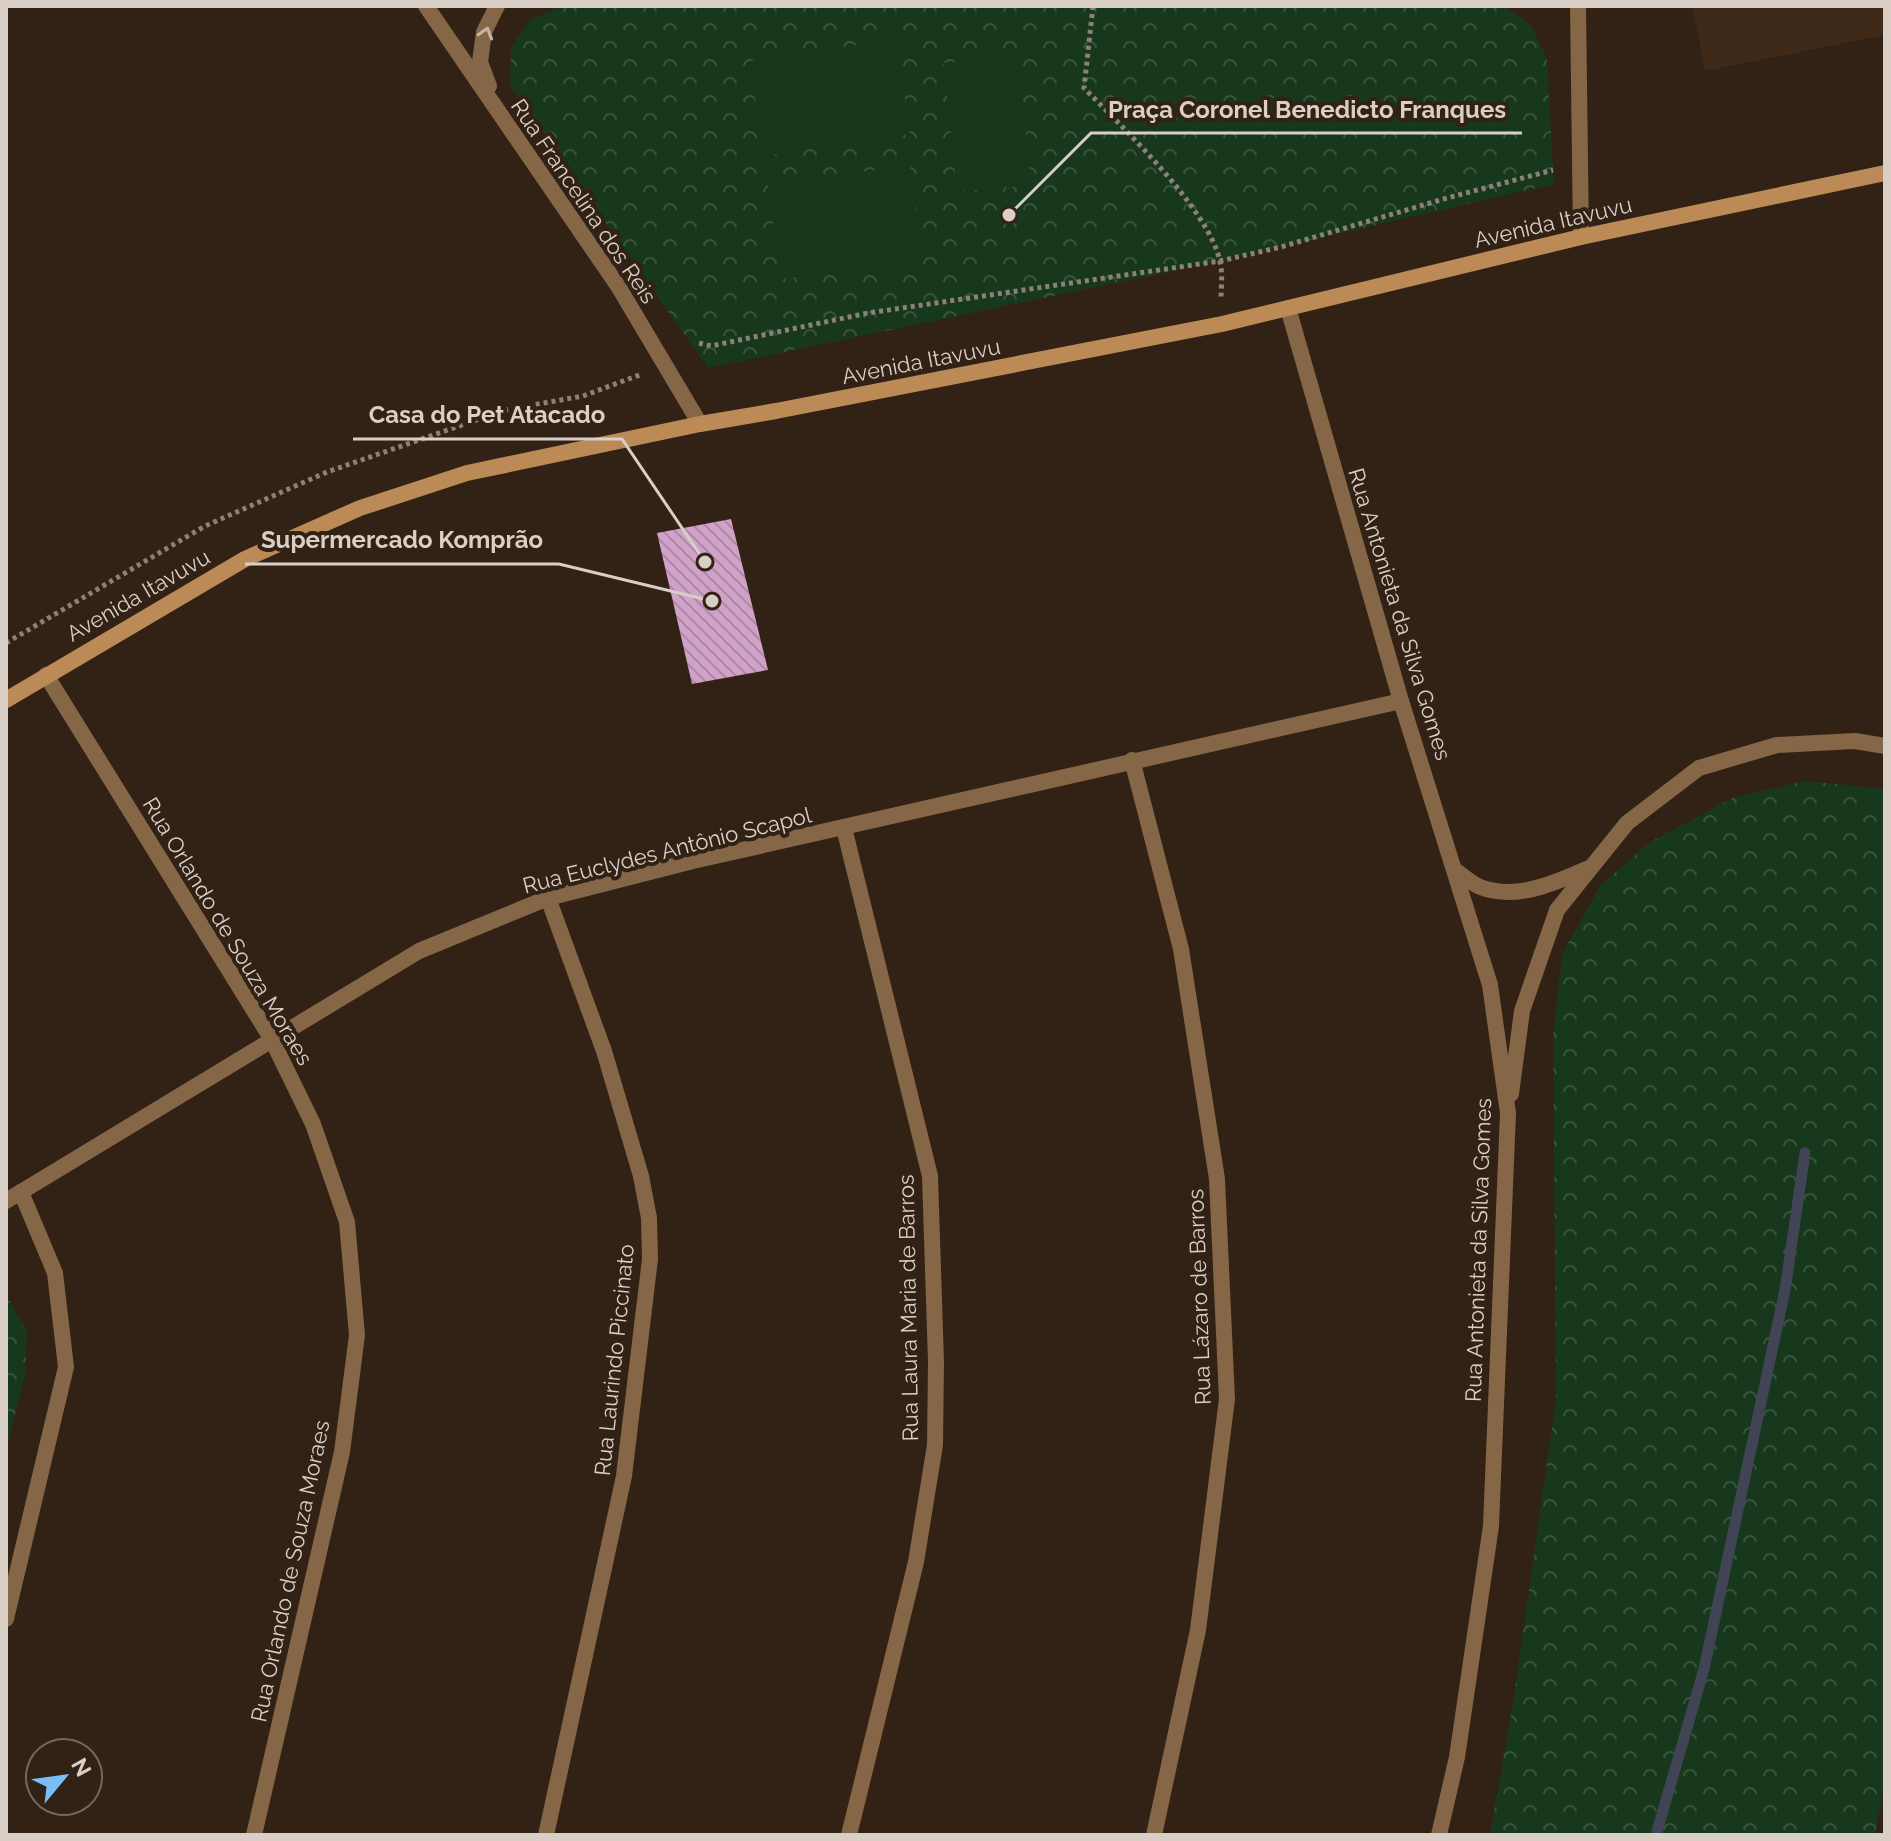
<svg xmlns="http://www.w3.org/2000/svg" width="1891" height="1841" viewBox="0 0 1891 1841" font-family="Raleway,sans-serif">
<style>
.built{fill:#3f2919}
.park{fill:url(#park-crowns)}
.garden{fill:#17381c}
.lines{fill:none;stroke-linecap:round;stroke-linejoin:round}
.stream{stroke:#414454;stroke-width:11}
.building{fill:url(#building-back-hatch)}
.path{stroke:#8d8076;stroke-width:5;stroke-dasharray:4 4;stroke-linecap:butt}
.street{stroke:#856646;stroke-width:16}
.secondary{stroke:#bb8a56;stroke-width:16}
.oneway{stroke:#c5b5a7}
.labels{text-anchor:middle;stroke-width:8;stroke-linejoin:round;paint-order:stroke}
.street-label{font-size:22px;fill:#dacfc7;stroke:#322115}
.leader{fill:none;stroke:#dacfc7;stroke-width:3}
.callout-dot{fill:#dacfc7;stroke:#322115;stroke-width:3}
.callout-label{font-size:24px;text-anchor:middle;font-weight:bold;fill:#dacfc7;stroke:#322115;stroke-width:8;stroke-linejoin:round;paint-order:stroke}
</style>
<defs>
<pattern id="park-crowns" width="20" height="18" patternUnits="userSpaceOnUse" patternTransform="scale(2)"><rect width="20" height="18" fill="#17381c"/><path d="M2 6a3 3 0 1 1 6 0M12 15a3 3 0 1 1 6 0" fill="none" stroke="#38543c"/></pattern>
<pattern id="building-back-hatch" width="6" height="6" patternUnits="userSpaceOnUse" patternTransform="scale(2)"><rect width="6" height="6" fill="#d1a2c9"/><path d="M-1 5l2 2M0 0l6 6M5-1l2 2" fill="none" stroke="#ad89a6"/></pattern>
</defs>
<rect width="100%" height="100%" fill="#322115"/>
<path class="built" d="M1692,6H1885V29L1880,36L1705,71Z"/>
<g class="park">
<path d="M564,6H1504L1530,24L1547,59L1554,184L1220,261L708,368L510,87L511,48L531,19Z"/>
<path d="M1805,781L1885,789V1781L1875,1835H1490L1514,1696L1556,1399L1553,1035L1562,954L1601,885L1650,842L1733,798Z"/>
<path d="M6,1295L27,1331L25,1375L6,1450Z"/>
</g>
<g class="garden">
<path d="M896,39L910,134L763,156L750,61Z"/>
<path d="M1018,55L1031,185L957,192L944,63Z"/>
<path d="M910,166L923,260L781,279L768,184Z"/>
</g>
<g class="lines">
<path class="stream" d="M1656,1835L1704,1669L1785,1290L1805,1153"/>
</g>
<path class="building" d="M731,519L768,670L692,684L657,533Z"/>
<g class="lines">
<g class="path">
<path d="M1093,6L1084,88C1122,127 1210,210 1220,262C1223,274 1221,288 1221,300"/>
<path d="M699,343L711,346L868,313L1220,261L1281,247L1447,198L1553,170"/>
<path d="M6,643L205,526L327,472L505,410L583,396L642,374"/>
</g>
<g class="street">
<path d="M426,6L618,286L700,424"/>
<path d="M1578,6L1581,237"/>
<path d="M489,86L480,62L484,32L497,6"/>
<path d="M1288,308L1401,701L1490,985L1508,1113L1491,1526L1457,1757L1439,1835"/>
<path d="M46,675L271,1038L313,1124L347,1222L357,1335L342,1452L254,1835"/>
<path d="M1132,760L1181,949L1217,1179L1227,1399L1198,1630L1154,1835"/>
<path d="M844,828L930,1176L936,1362L935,1445L916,1562L849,1835"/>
<path d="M1456,871C1464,876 1474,886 1483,888C1519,900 1557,882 1589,868"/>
<path d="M1511,1094L1522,1011L1557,910L1627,823L1699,768L1777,745L1855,741L1885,746"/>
<path d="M6,1201L419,951L548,898L693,861L1401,701"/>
<path d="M6,1619L66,1367L55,1273L21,1192"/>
<path d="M546,1835L624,1476L650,1259L649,1218L641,1176L604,1051L548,898"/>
</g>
<path class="secondary" d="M6,700L245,559L360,508L467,473L700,424L776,411L1222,324L1581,237L1885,173"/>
</g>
<defs><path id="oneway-chevron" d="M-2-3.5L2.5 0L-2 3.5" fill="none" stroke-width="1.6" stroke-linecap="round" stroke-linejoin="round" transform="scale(2)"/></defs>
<use class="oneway" href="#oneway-chevron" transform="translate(486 33) rotate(-73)"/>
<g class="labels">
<g class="street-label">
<text transform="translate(584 201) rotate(56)" y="8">Rua Francelina dos Reis</text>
<text transform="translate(1553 222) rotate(-13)" y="8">Avenida Itavuvu</text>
<text transform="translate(921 361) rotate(-11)" y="8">Avenida Itavuvu</text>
<text transform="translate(138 595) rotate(-30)" y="8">Avenida Itavuvu</text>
<text transform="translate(1400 614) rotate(73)" y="8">Rua Antonieta da Silva Gomes</text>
<text transform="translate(667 850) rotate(-14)" y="8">Rua Euclydes Antônio Scapol</text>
<text transform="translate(228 931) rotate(59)" y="8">Rua Orlando de Souza Moraes</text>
<text transform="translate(1478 1250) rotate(-88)" y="8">Rua Antonieta da Silva Gomes</text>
<text transform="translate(1199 1297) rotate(-92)" y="8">Rua Lázaro de Barros</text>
<text transform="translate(908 1308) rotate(-91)" y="8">Rua Laura Maria de Barros</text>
<text transform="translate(614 1360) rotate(-84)" y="8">Rua Laurindo Piccinato</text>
<text transform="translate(290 1571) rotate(-78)" y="8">Rua Orlando de Souza Moraes</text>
</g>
</g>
<path class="leader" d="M1009 215L1091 133H1522M705 562L622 439H353M712 601L559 564H245"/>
<g class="callout-dot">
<circle cx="1009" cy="215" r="8"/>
<circle cx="705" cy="562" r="8"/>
<circle cx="712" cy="601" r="8"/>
</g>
<g class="callout-label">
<text x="1307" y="118">Praça Coronel Benedicto Franques</text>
<text x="487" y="423">Casa do Pet Atacado</text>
<text x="402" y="548">Supermercado Komprão</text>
</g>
<rect width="1891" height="1841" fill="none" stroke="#dacfc7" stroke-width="16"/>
<g transform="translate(64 1777) rotate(61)"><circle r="38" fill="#322115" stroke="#75675c" stroke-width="2"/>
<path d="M0-6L14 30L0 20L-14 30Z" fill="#7abef8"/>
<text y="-12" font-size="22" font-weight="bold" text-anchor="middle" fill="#dacfc7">N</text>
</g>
</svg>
